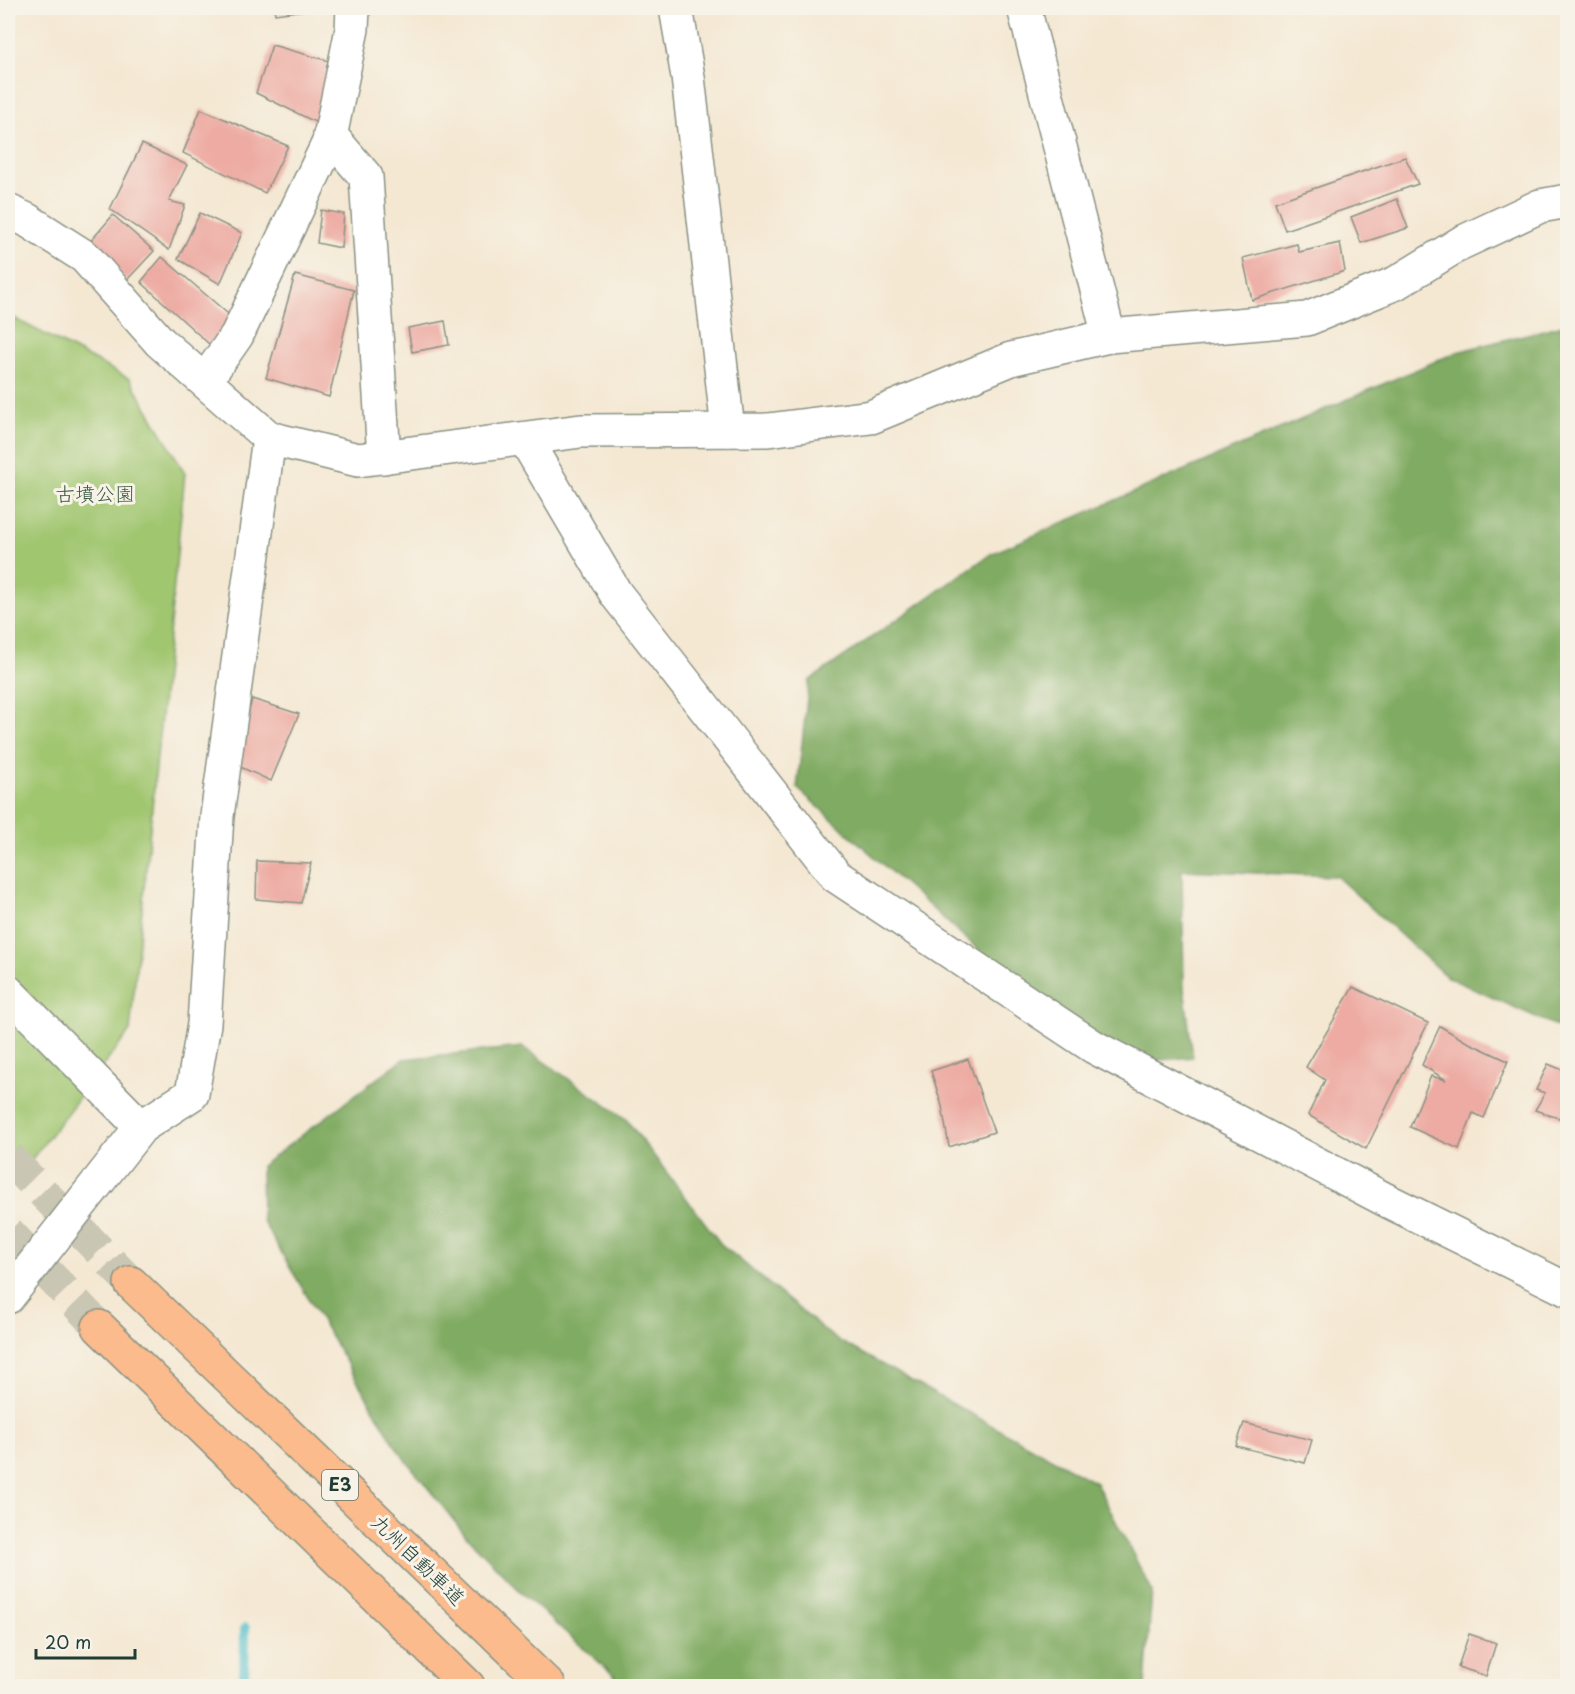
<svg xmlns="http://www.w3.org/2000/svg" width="1575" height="1694" viewBox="0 0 1575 1694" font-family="'Playpen Sans','Klee One',sans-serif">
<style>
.green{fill:#a0c670;stroke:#608252;stroke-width:1.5}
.forest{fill:#80ab62;stroke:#50744b;stroke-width:1.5}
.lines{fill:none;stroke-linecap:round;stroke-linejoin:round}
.stream{stroke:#55c1ce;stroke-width:10}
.building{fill:#edaba3}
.highway-tunnel{stroke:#c9c6b3;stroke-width:33;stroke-dasharray:33 16;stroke-linecap:butt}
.minor-casing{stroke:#8a9284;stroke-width:36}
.highway-casing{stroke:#8a9284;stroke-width:36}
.minor{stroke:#fff;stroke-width:33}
.highway{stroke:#fbbb8c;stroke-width:33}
.labels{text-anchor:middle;stroke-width:6;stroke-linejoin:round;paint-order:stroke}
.shield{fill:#f7f3e8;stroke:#60746a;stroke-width:1.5}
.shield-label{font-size:18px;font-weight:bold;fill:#1f3d34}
.park-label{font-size:20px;fill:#395840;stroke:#f7f3e8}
.street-label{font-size:20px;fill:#1f3d34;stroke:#f7f3e8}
</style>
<rect width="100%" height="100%" fill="#f7f3e8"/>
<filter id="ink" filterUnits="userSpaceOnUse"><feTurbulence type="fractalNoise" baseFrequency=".0167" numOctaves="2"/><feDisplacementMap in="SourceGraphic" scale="12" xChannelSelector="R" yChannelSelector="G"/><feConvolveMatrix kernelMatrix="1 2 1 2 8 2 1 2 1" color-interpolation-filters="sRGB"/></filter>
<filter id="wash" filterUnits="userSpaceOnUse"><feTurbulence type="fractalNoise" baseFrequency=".008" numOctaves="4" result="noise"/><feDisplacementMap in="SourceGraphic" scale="24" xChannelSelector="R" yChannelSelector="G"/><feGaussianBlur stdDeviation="1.35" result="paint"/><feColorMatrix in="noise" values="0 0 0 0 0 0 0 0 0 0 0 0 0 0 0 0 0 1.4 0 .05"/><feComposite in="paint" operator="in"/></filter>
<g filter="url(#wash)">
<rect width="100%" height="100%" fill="#f4e8d3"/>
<path class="green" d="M8,315L130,379L185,473L130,1031L8,1190Z"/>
<g class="forest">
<path d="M1567,324V1031L1447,977L1336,876L1182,870L1184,988L1193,1057L1116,1064L1028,994L797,788L809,681L991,554L1457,352Z"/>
<path d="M523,1047L626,1119L721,1244L834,1338L1096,1483L1152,1591L1145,1686H626L526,1597L466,1536L398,1450L262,1220L261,1166L403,1059Z"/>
</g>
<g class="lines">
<path class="stream" d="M244,1686L245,1628"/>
</g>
<g id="blocks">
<g class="building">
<path d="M274,8H313V9L275,14Z"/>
<path d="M272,45L329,61L317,123L256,93Z"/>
<path d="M201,109L288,146L265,193L183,153Z"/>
<path d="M142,144L187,165L169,201L185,205L169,250L110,209Z"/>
<path d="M1405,157L1418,184L1285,230L1275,202Z"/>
<path d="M1397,199L1408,228L1361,243L1351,217Z"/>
<path d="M321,210L344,214L341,248L317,243Z"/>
<path d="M200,213L242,233L220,284L178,259Z"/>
<path d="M113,215L154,251L127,280L89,243Z"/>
<path d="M1340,243L1345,271L1252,300L1243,258L1297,244L1299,252Z"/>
<path d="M162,257L234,319L209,344L141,282Z"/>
<path d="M295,275L354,290L329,397L266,378Z"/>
<path d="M445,321L449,345L412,352L408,328Z"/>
<path d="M252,699L299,714L271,781L236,765Z"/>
<path d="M257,861L311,863L301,903L256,899Z"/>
<path d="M1353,987L1428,1023L1366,1149L1308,1115L1325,1080L1306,1067Z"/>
<path d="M1440,1026L1465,1041L1508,1061L1484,1118L1473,1113L1459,1149L1410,1127L1431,1076L1446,1080L1422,1065Z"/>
<path d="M968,1059L994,1132L949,1147L942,1106L931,1071Z"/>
<path d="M1548,1064L1568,1072V1103L1561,1119L1535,1110L1545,1093L1536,1090Z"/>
<path d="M1244,1423L1312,1440L1305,1463L1236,1446Z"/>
<path d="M1469,1634L1496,1643L1486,1676L1458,1667Z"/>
</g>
</g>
</g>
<g filter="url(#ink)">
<use href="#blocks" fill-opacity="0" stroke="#8a9284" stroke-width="1.5"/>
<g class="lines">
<g class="highway-tunnel">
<path d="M8,1157L131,1283"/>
<path d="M8,1232L99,1327"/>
</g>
<g class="minor-casing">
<g id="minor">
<path d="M676,8L688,77L728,430"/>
<path d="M1024,8L1109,336"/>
<path d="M330,135L366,177L384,457"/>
<path d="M8,211L27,220L85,257L160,342L269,438L358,460L581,431L768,430L871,417L1011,359L1109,336L1307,319L1396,283L1461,243L1540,206L1568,201"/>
<path d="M205,381L237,335L329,142L352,29L353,8"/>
<path d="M525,439L616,594L836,876L1094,1047L1386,1200L1568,1290"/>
<path d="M8,992L141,1127"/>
<path d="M8,1297L141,1127L192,1094L204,1024L217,816L269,438"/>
</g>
</g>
<g class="highway-casing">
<g id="highway">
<path d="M131,1283L549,1686"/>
<path d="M99,1327L468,1686"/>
</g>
</g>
<use href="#minor" class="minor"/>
<use href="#highway" class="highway"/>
</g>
</g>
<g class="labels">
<rect class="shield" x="322" y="1470" width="36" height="30" rx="4.5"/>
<g class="shield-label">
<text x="340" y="1491">E3</text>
</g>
<g class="park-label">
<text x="95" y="501">古墳公園</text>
</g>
<g class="street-label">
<text transform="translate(418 1560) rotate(44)" y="7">九州自動車道</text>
</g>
</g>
<rect width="1575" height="1694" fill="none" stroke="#f7f3e8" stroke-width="30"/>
<path d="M36 1649v9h99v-9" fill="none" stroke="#1f3d34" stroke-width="3"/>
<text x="45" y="1649" font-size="18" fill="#1f3d34" stroke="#f7f3e8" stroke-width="4.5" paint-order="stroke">20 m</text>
</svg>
